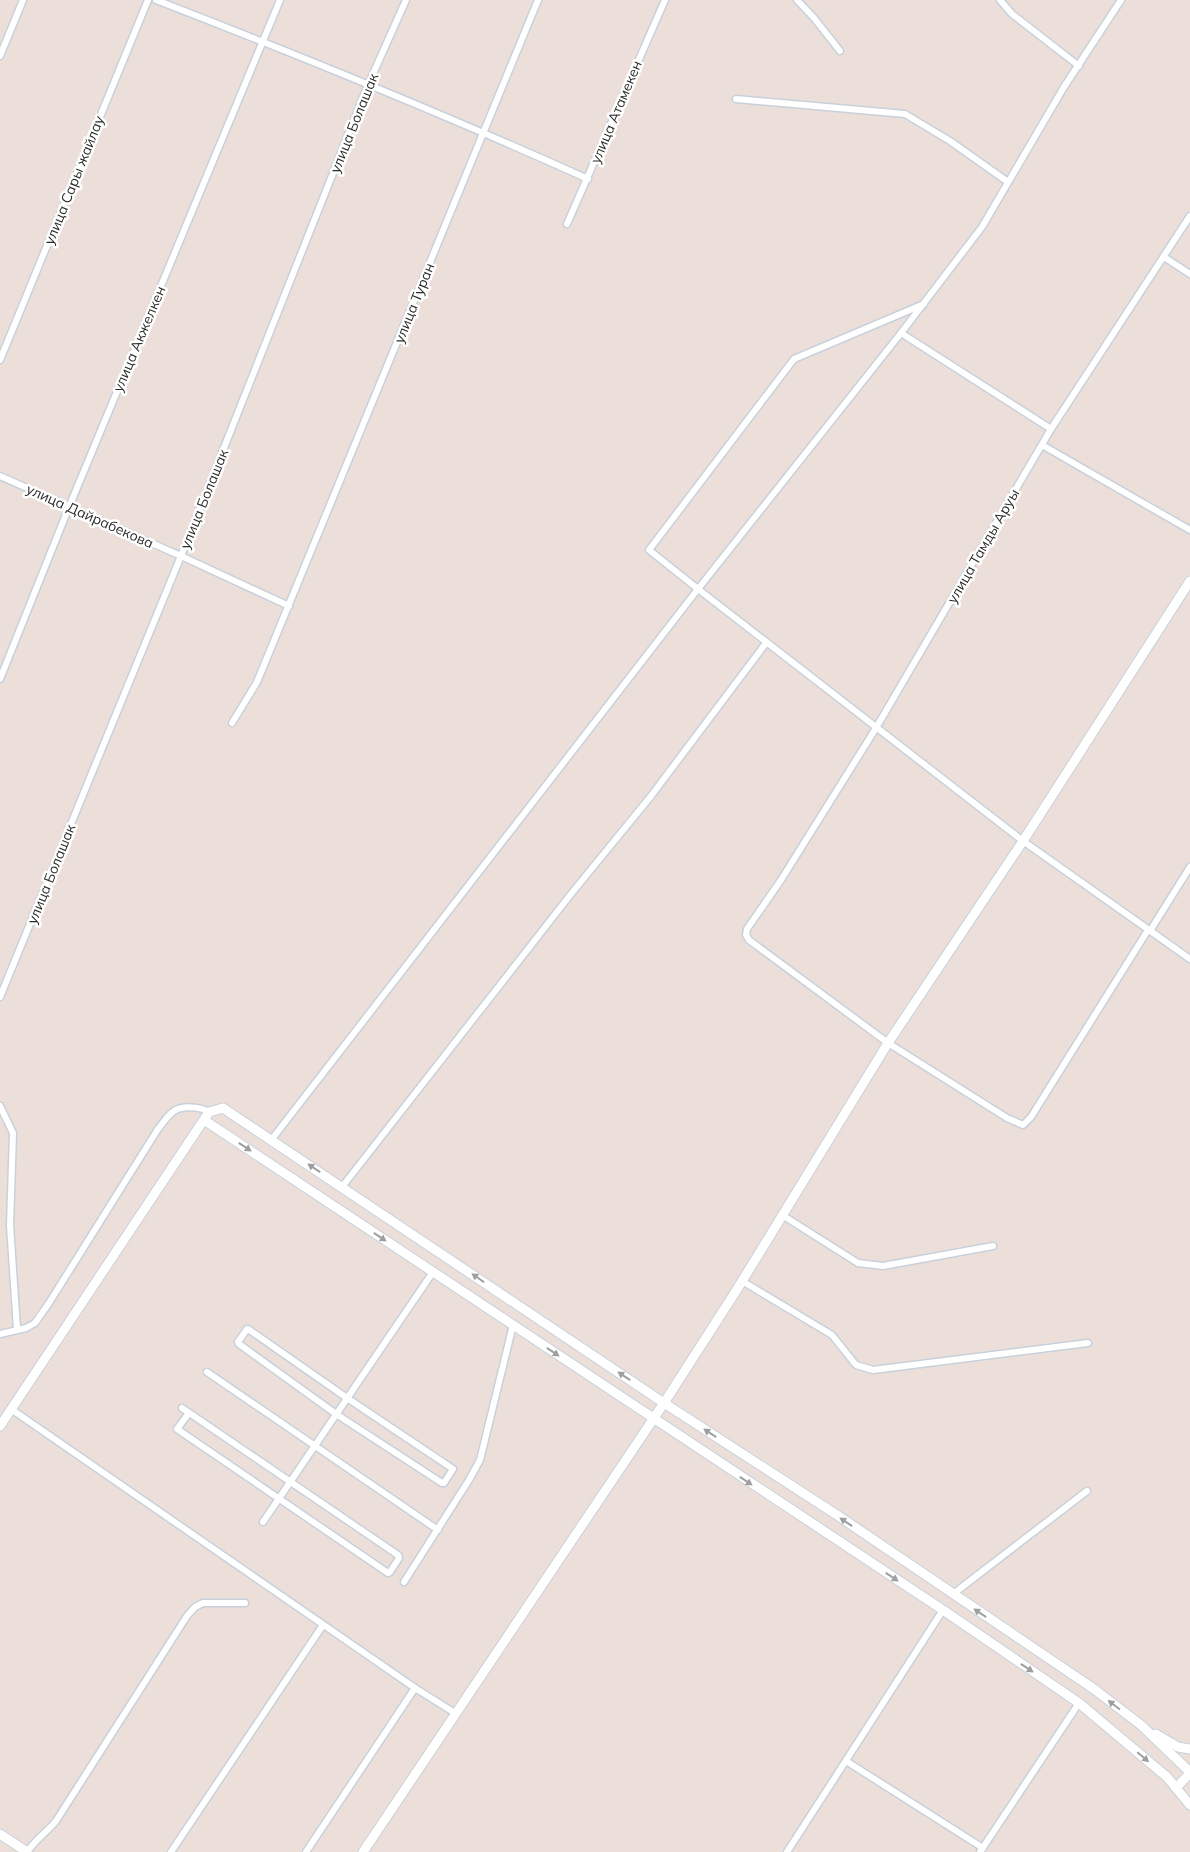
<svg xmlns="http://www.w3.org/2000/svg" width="1190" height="1852" viewBox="0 0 1190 1852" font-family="Mulish,sans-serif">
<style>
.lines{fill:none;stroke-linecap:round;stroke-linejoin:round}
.street-casing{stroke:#c8d1db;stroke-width:9}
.secondary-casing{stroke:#c8d1db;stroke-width:11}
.street{stroke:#fff;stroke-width:6}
.secondary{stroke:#fff;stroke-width:9}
.oneway{fill:#9f9f9f}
.labels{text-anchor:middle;stroke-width:5;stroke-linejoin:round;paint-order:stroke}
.street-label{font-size:14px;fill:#292929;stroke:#fff}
</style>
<rect width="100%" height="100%" fill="#ecdfda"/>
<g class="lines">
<g class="street-casing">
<g id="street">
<path d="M156,0C301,56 446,115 588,179"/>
<path d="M797,0L814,18L840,51"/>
<path d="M1000,0L1012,14L1079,66"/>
<path d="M0,56L23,0"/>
<path d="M736,99L905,114L950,141L1008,182"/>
<path d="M567,224L665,0"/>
<path d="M1164,257L1190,274"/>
<path d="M924,304L794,359L649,550L698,589L901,333L982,227L1064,87L1121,0"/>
<path d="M901,333L1051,429"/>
<path d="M0,360L148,0"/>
<path d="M1042,445L1190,530"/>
<path d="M0,476L181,556L289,606"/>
<path d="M0,679L69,507L280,0"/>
<path d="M232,723L257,682L538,0"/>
<path d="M1148,930L1031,1117L1023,1125L1007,1118L888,1043L749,940L746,935L747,929L781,880L876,728L1051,429L1190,216"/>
<path d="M1150,931L1190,867"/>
<path d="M0,997L181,556L368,85L406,0"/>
<path d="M0,1106L13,1133L10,1225L17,1329"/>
<path d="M272,1139L698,589L1023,841L1190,959"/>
<path d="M342,1187L571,894L651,796L766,643"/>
<path d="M782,1215L858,1263L883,1266L993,1246"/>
<path d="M742,1281L832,1335L856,1365L873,1370L1088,1343"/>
<path d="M247,1329H248L347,1398L453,1469L444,1483H442L336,1414L239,1344L238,1342Z"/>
<path d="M0,1334L26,1328L35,1323L49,1303L158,1129C163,1123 168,1115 174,1111C183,1105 201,1107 209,1112"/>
<path d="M207,1372L438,1530"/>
<path d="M182,1408L398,1555L399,1558L390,1572L388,1573L177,1429L189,1413"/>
<path d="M11,1409L415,1688L306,1852"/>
<path d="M263,1522L433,1272"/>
<path d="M404,1582L469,1480L480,1460L513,1325"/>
<path d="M953,1594L1087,1491"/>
<path d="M415,1688L455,1713"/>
<path d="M846,1761L983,1848"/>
<path d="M27,1852C35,1840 47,1832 56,1821L187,1616L195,1607L203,1603H245"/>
<path d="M171,1852L323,1625"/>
<path d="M787,1852L943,1610"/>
<path d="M980,1852L1079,1703"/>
</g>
</g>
<g class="secondary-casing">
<g id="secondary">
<path d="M204,1120L943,1610L1079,1703L1167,1777L1190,1805"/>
<path d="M0,1426L209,1112L223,1108L664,1403L837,1515L1094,1689L1141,1725L1190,1772"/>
<path d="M1156,1734L1178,1747L1190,1749"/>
<path d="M1176,1788L1190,1773"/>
<path d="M0,1834L27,1852"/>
<path d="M363,1852L664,1403L736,1291L888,1043L1023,841L1190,581"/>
</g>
</g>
<use href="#street" class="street"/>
<use href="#secondary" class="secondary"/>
</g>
<defs><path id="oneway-solid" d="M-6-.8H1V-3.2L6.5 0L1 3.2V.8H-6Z" transform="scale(1.25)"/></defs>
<g class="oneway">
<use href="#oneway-solid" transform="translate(245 1147) rotate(33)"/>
<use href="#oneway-solid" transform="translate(314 1168) rotate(-146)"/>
<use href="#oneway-solid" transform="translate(380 1237) rotate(34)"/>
<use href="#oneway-solid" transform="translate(478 1278) rotate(-145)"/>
<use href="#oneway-solid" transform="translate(553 1352) rotate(34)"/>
<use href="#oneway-solid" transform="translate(624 1376) rotate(-146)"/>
<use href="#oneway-solid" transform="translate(710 1433) rotate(-147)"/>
<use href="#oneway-solid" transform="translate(746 1481) rotate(34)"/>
<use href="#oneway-solid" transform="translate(846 1522) rotate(-146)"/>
<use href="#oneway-solid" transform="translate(892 1577) rotate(33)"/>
<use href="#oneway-solid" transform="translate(980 1613) rotate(-146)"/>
<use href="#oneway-solid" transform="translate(1027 1668) rotate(34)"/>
<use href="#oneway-solid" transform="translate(1114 1705) rotate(-143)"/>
<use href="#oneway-solid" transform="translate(1143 1757) rotate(40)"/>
</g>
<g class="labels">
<g class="street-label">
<text transform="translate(616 112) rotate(-67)" y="5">улица Атамекен</text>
<text transform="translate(354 123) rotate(-68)" y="5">улица Болашак</text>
<text transform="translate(74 180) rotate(-68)" y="5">улица Сары жайлау</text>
<text transform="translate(414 303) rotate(-68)" y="5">улица Туран</text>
<text transform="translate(139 339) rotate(-67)" y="5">улица Акжелкен</text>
<text transform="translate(204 499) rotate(-68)" y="5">улица Болашак</text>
<text transform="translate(90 516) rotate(24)" y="5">улица Дайрабекова</text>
<text transform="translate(983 546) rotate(-60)" y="5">улица Тамды Аруы</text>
<text transform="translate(51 874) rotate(-68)" y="5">улица Болашак</text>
</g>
</g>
</svg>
